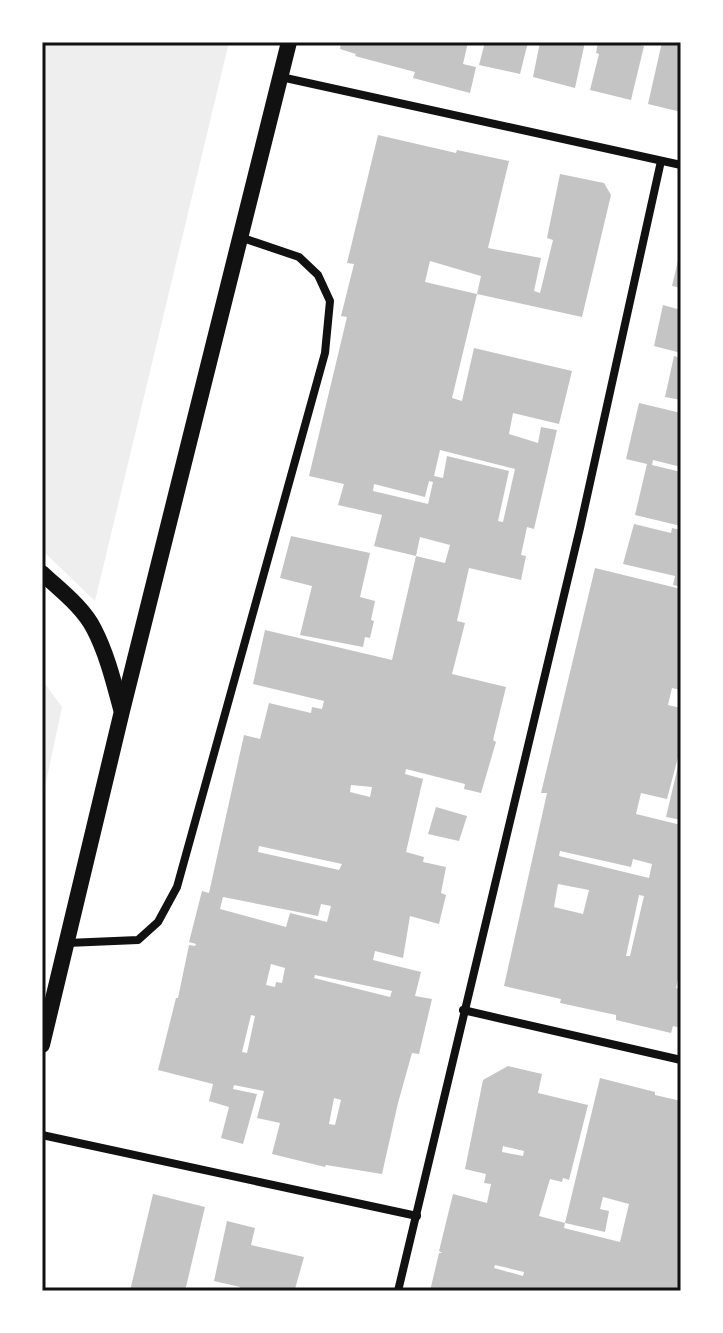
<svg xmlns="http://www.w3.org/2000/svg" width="723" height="1333" viewBox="0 0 723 1333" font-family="'Asap Condensed',sans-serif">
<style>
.green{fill:#eee}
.building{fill:#c4c4c4;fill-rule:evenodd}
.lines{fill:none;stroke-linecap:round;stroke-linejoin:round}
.minor{stroke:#111;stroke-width:8}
.secondary{stroke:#111;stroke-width:16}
.neatline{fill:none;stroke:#111;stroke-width:3}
</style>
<rect width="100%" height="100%" fill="#fff"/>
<g class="green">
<path d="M42,42H229L95,601L42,550Z"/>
<path d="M42,680L62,707L42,801Z"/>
</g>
<g class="building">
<path d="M341,42H468L463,64L476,67L470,93L413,78L415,72L355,56L356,54L340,49Z"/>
<path d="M485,42H528L520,74L479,65Z"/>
<path d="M540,42H585L575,88L533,77Z"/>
<path d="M598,42H630L644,46L631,100L590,90L599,54L596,53Z"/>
<path d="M662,42H681V112L648,104Z"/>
<path d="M378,135L456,153L457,150L509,161L488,248L541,258L534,291L540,293L553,240L547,238L560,174L604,183L611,195L582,317L477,294L481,276L430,261L425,282L477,294L452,398L462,401L474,348L572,371L559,424L513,413L509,434L538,443L541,427L557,430L534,529L527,527L521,555L526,556L521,580L469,568L457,621L465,623L452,674L506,687L493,740L496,742L481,793L464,789L465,784L406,769L405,774L423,779L406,852L424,857L423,862L446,867L441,893L446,895L439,924L410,916L403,958L375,951L373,960L421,972L415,996L432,999L419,1054L412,1053L398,1103L382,1174L326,1165L325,1167L272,1154L280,1123L257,1118L264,1091L234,1085L233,1089L257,1094L243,1144L221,1138L229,1107L209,1101L213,1084L158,1070L176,998H178L189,945L195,946L196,944L189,942L202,891L209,893L244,735L260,739L269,703L311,713L312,707L322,709L324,701L253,684L265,630L392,660L416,556L445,563L450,545L420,537L416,556L374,546L382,515L338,505L344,484L309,476L347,317L341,316L354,264L347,263ZM440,450L515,469L503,522L498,521L509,471L447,456L443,478L434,476ZM429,481L433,482L428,504L373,491L374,484L425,497ZM351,785L372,787L370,797L350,792ZM259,846L342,864L339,870L258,852ZM223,897L318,916L321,904L331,906L327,922L290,913L286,927L220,909ZM271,964L285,968L282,983L276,982L275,987L266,985ZM315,975L392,991L390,997L314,978ZM251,1015L255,1016L247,1053L242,1052ZM334,1098L341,1100L335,1125L329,1124Z"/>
<path d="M680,252H681V288L672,286Z"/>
<path d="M663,305L681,310V353L654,346Z"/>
<path d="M674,356L681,358V400L665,397Z"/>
<path d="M639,403L681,413V467L653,460L652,465L681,472V526L635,515L647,464L626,459Z"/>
<path d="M634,524L671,533L672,528L681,530V587L673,585L675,576L623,564Z"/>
<path d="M291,536L370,553L360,597L375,601L371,620L374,621L370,638L365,637L363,647L300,635L312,586L280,578Z"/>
<path d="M595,568L681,589V690L672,688L668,705L681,708V746L667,799L641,793L636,814L681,825V965L676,988L681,990V1028L673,1026L671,1033L616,1020V1015L560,1003L561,999L504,986L547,793H541ZM560,851L631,867L633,859L652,864L649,878L559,856ZM558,884L589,890L583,914L554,907ZM639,895L644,896L630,956H626Z"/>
<path d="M678,766L681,767V820L666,817Z"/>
<path d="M436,807L467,816L459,841L428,834Z"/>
<path d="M508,1066L542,1074L538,1093L588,1105L569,1180L563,1178L562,1182L550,1179L539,1216L565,1223L600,1078L655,1092V1095L681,1101V1274L677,1291H430L439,1253H442L439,1251L453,1194L487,1203L491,1184L484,1183L486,1174L465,1169L483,1080ZM503,1146L524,1151L523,1156L502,1152ZM603,1197L629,1204L620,1242L564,1228L565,1223L605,1232L609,1211L600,1209ZM495,1265L524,1272L523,1276L494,1268Z"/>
<path d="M153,1194L205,1207L185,1291H130Z"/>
<path d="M227,1221L255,1228L251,1245L304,1257L295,1289L239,1291L240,1287L214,1281Z"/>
</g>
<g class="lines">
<g class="minor">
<path d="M281,77L681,165"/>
<path d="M67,943L138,940L158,922L177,887L325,353L330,301L318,275L299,257L240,237"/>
<path d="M463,1010L681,1060"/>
<path d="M42,1135L417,1216"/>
<path d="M398,1291L580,528L661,161"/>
</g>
<g class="secondary">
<path d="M42,573C60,590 83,607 94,629C107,654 114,683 121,709"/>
<path d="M42,1045L122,711L289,42"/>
</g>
</g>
<rect width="723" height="1333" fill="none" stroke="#ffffff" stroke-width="88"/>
<rect x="44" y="44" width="635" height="1245" class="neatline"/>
</svg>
